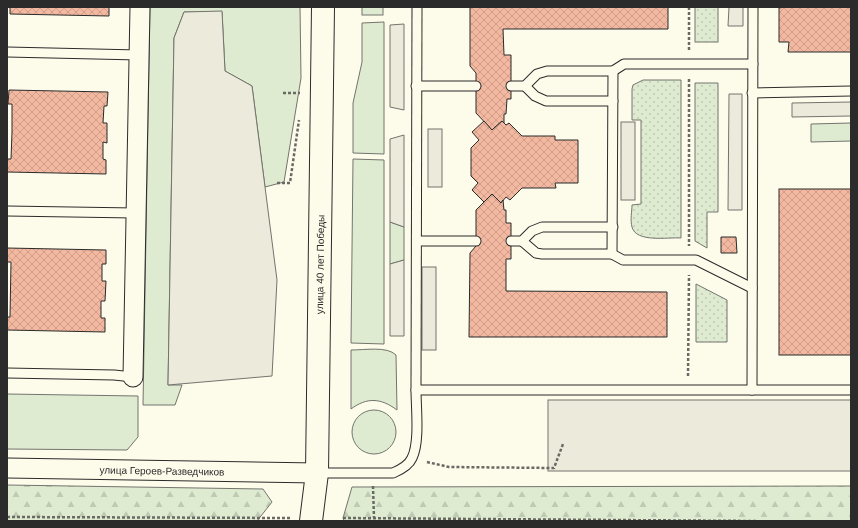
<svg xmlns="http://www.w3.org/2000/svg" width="858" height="528" viewBox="0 0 858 528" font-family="Helvetica,sans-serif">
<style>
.green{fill:#deebd1;stroke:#74746e}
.forest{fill:url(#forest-firs);stroke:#74746e}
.park{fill:url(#park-dots);stroke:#74746e}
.parking{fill:#eceadb;stroke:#74746e}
.building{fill:url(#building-cross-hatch);stroke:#2b2b2b}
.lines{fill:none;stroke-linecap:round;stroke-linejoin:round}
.service-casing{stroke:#2b2b2b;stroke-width:11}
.minor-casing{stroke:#2b2b2b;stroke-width:21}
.tertiary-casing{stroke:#2b2b2b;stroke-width:24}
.path{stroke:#6a6964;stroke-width:2.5;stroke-dasharray:3 2;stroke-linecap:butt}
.service{stroke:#fdfbea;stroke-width:9}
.minor{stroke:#fdfbea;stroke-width:19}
.tertiary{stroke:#fdfbea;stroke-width:22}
.labels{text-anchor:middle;stroke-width:3;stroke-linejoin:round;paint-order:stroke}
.street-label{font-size:10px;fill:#2b2b2b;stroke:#fdfbea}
</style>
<defs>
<pattern id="forest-firs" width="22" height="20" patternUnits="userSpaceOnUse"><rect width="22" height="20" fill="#deebd1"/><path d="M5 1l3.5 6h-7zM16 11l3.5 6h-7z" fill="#bfcab4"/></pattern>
<pattern id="park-dots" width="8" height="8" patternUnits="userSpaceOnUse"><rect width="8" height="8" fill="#deebd1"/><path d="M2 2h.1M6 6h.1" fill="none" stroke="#bfcab4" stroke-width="1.8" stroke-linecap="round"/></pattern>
<pattern id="building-cross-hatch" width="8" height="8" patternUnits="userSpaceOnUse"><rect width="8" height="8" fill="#f2b8a0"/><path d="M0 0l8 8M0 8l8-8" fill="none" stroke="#d09e8a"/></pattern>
</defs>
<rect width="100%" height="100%" fill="#fdfbea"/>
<g class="green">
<path d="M150,7H300L301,78L284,182L265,187L252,86L225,71L222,12H184L174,38L168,385H182L175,405H143Z"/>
<rect x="362" y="7" width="21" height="8"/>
<path d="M384,22V154L353,153V103L362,62V23Z"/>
<path d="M851,123V141L811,142V124Z"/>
<path d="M353,159L384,160V344L351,343Z"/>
<path d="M390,222L404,227V260L390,264Z"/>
<path d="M351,350C365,350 387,346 396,355L397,410C381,398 367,397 351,409Z"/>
<path d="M7,394L138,396V437L127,450L7,449Z"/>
<circle cx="374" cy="432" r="22"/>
</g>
<g class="forest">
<path d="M7,485L263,489L272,502L257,521H7Z"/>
<path d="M851,486V521H344L343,518L352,487Z"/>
</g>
<g class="park">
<rect x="695" y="7" width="23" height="35"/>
<path d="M643,80H681V238C668,237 636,243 632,227C630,220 632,211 632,205L641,204V120H632V89L633,85Z"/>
<path d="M695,83H718V212H707V248L695,241Z"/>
<path d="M696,284L727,300V342H696Z"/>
</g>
<g class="parking">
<path d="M729,7H743V26H728Z"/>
<path d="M222,11L225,71L252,86L277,280L272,376L168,385L174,38L184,12Z"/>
<path d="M404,24V110L390,107V25Z"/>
<path d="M729,94H742V210H728Z"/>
<path d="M851,102V116L792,117V103Z"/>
<rect x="621" y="122" width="14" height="78"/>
<rect x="428" y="129" width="14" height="58"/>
<path d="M404,135V227L390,222V139Z"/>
<path d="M404,260V336H390V264Z"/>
<rect x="422" y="267" width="14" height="83"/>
<rect x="548" y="400" width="303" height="71"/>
</g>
<g class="building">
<path d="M10,7H109V16L10,14Z"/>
<path d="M470,7H668V29H503L504,55H511V99H507L506,114H504V123L502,121L492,130L476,113V73L470,66Z"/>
<path d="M785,7H851V52H788L789,42H779V8Z"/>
<path d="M9,90L108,92L107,106H104L103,123H107V143L103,142V159L106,160V174L7,172V159H11L12,132V104H8Z"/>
<path d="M484,121L492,130L502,121L506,125L509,123L522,136H555V140H578V183H555L556,188H522L510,200L506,197L501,203L492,194L484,202L472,190L478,183L471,176V148L479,140L472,132Z"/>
<rect x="779" y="189" width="72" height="166"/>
<path d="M492,194L501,203L503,200L504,210H506V223H511V259H506V291L667,292V337H469L470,253L476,246V210Z"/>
<path d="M721,237H736L737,253H721Z"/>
<path d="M7,248L106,250V264H102V281H106L105,301H101V318H105V332L7,330V317H10L11,262H7Z"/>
</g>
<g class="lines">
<g class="service-casing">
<g id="service">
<path d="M7,52L139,55"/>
<path d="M416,86H476"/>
<path d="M511,86H525L537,74L547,71H613L624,64H753"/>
<path d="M525,86L535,96L546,101H613"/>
<path d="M752,93L851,91"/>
<path d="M7,211L135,213"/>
<path d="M417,241H476"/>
<path d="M511,241H522L532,231L542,227H613"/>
<path d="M522,241L536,253L542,254H612L623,260H696L752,288"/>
<path d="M612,254L613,71"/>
<path d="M7,373L114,375L133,377"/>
<path d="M416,390L417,7"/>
<path d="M752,390L753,7"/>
<path d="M317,473H393C400,470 409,465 412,458C420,442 416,408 416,390H851"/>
</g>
</g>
<g class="minor-casing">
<g id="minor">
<path d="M133,377L140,7"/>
<path id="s1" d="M7,468L317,473"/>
</g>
</g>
<g class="tertiary-casing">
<g id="tertiary">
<path id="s2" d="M311,521L317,473L323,7"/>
</g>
</g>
<g class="path">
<path d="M689,50V7"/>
<path d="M689,79V246"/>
<path d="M283,93H300"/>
<path d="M277,183H290L299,120"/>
<path d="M688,376L689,275"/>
<path d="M427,462L449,467L554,468L563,444"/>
<path d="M373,486L374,518"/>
<path d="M7,517L290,518"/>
<path d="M343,518L756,521"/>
</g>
<use href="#service" class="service"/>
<use href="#minor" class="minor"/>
<use href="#tertiary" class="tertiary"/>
</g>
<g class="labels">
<g class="street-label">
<text dy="4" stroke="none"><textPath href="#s2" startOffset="257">улица 40 лет Победы</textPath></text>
<text dy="4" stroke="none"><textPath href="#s1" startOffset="155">улица Героев-Разведчиков</textPath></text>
</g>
</g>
<rect width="858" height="528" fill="none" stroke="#2b2b2b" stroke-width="16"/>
</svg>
